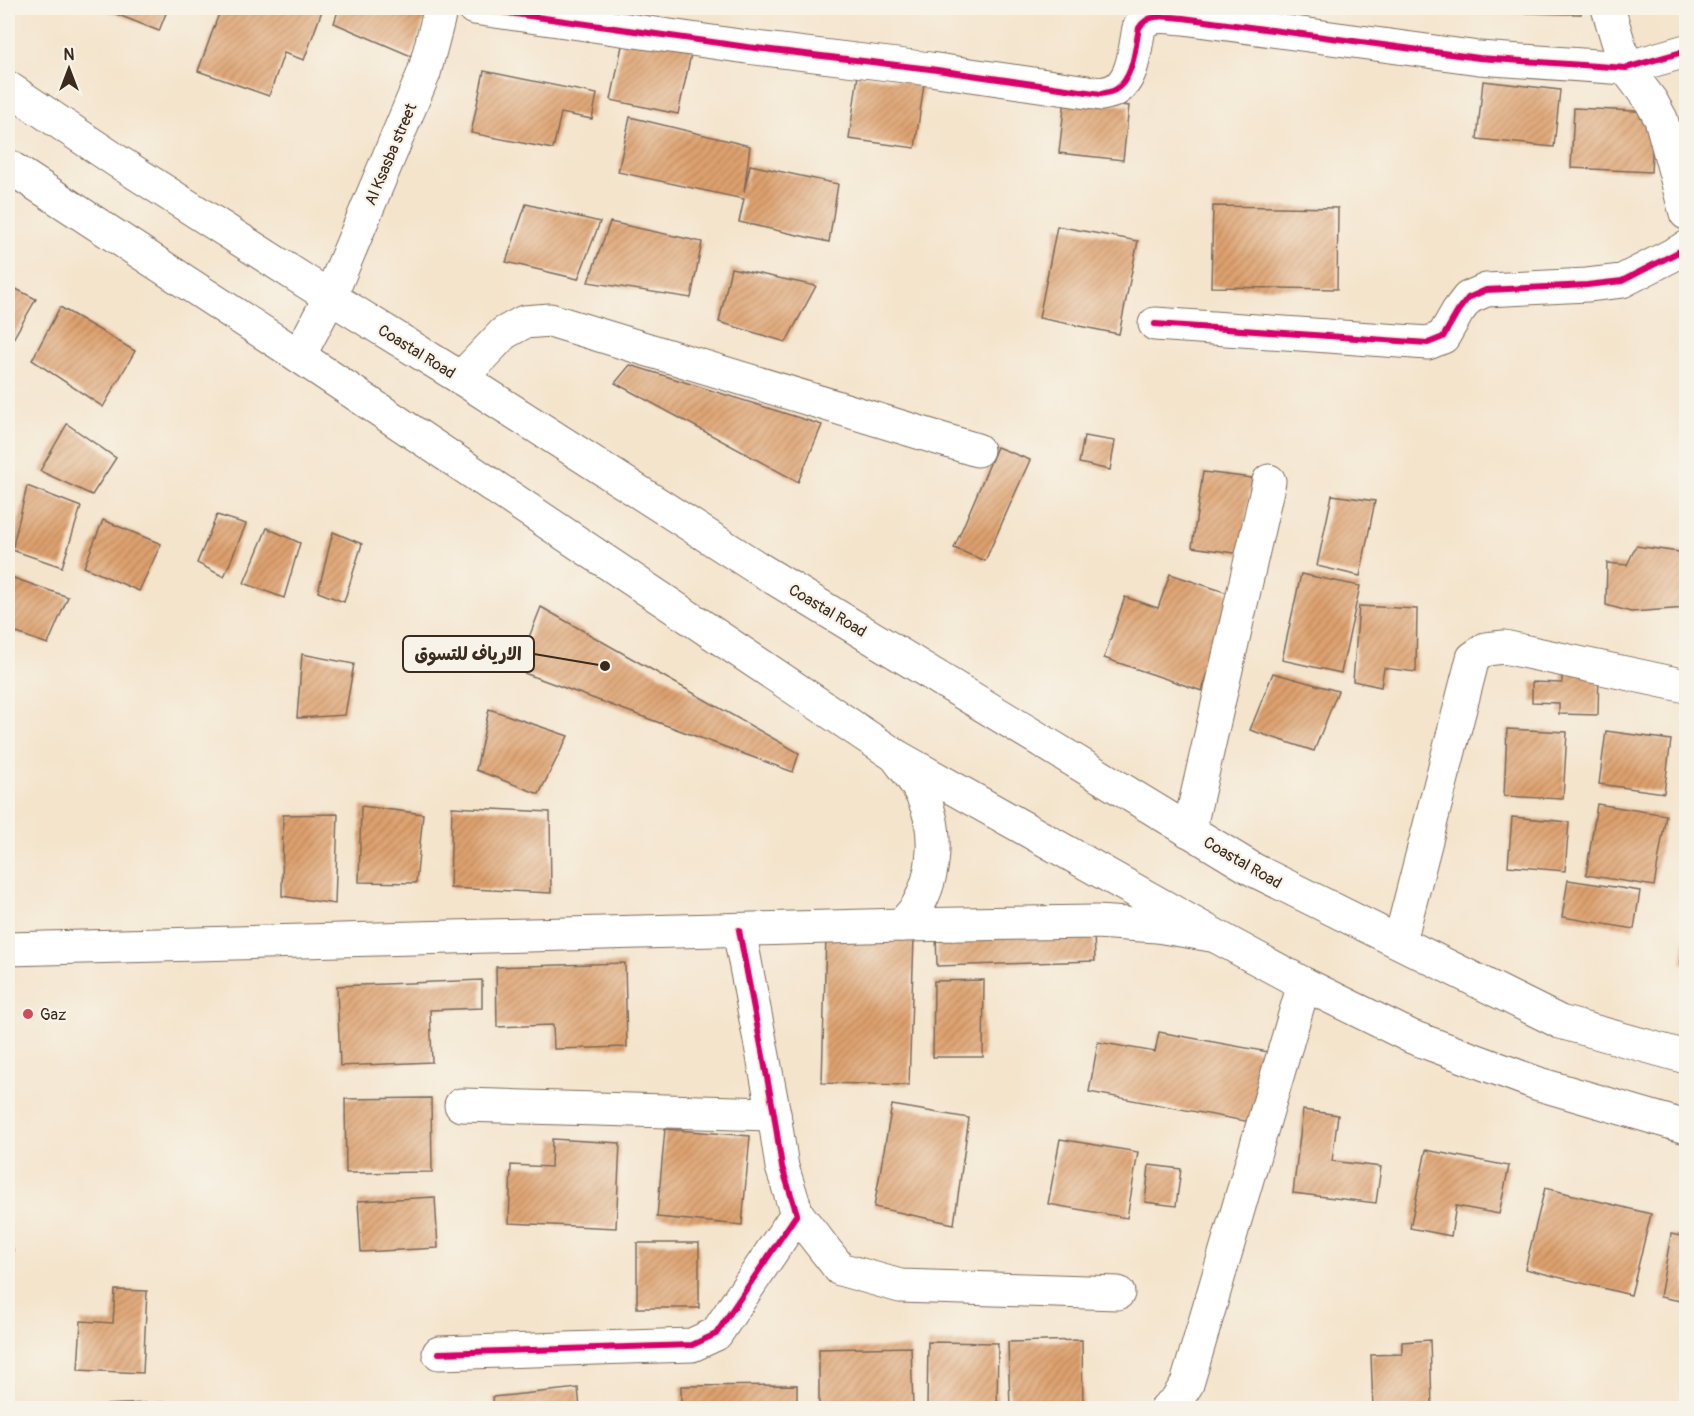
<svg xmlns="http://www.w3.org/2000/svg" width="1694" height="1416" viewBox="0 0 1694 1416" font-family="Pangolin,'Playpen Sans Arabic',sans-serif">
<style>
.building{fill:url(#building-hatch)}
.lines{fill:none;stroke-linecap:round;stroke-linejoin:round}
.minor-casing{stroke:#7c6b5b;stroke-width:35}
.primary-casing{stroke:#7c6b5b;stroke-width:35}
.trunk-casing{stroke:#7c6b5b;stroke-width:35}
.minor{stroke:#fff;stroke-width:33}
.primary{stroke:#fff;stroke-width:33}
.trunk{stroke:#fff;stroke-width:33}
.cycleway-casing{stroke:#f7f3e8;stroke-width:10}
.cycleway{stroke:#d6006c;stroke-width:6}
.poi-dot{fill:#d1495b;stroke:#f7f3e8;stroke-width:2}
.labels{text-anchor:middle;stroke-width:4.5;stroke-linejoin:round;paint-order:stroke}
.street-label{font-size:16px;fill:#3b2a1e;stroke:#f7f3e8}
.poi-label{font-size:16px;fill:#3b2a1e;stroke:#f7f3e8;text-anchor:start}
.leader{fill:none;stroke:#3b2a1e;stroke-width:2}
.callout-dot{fill:#3b2a1e;stroke:#f7f3e8;stroke-width:2}
.callout{fill:#f7f3e8;stroke:#3b2a1e;stroke-width:2}
.callout-label{font-size:18px;text-anchor:middle;font-weight:bold;fill:#3b2a1e}
</style>
<defs>
<pattern id="building-hatch" width="6" height="6" patternUnits="userSpaceOnUse" patternTransform="scale(1.5)"><rect width="6" height="6" fill="#dea16e"/><path d="M-1 1l2-2M0 6l6-6M5 7l2-2" fill="none" stroke="#b5835a"/></pattern>
</defs>
<rect width="100%" height="100%" fill="#f7f3e8"/>
<filter id="ink" filterUnits="userSpaceOnUse"><feTurbulence type="fractalNoise" baseFrequency=".0167" numOctaves="2"/><feDisplacementMap in="SourceGraphic" scale="12" xChannelSelector="R" yChannelSelector="G"/><feConvolveMatrix kernelMatrix="1 2 1 2 8 2 1 2 1" color-interpolation-filters="sRGB"/></filter>
<filter id="wash" filterUnits="userSpaceOnUse"><feTurbulence type="fractalNoise" baseFrequency=".008" numOctaves="4" result="noise"/><feDisplacementMap in="SourceGraphic" scale="24" xChannelSelector="R" yChannelSelector="G"/><feGaussianBlur stdDeviation="1.35" result="paint"/><feColorMatrix in="noise" values="0 0 0 0 0 0 0 0 0 0 0 0 0 0 0 0 0 1.4 0 .05"/><feComposite in="paint" operator="in"/></filter>
<g filter="url(#wash)">
<rect width="100%" height="100%" fill="#f4e4cc"/>
<g id="blocks">
<g class="building">
<path d="M101,8H168L159,31Z"/>
<path d="M221,8H323L304,60L284,53L269,96L198,71Z"/>
<path d="M339,8H429L411,56L334,23Z"/>
<path d="M1484,8H1581V14L1484,12Z"/>
<path d="M625,31L693,45L678,114L611,100Z"/>
<path d="M484,71L597,94L592,119L561,113L553,149L471,133Z"/>
<path d="M858,75L924,84L915,148L849,139Z"/>
<path d="M1483,81L1560,90L1554,147L1477,139Z"/>
<path d="M1065,99L1129,106L1123,160L1059,153Z"/>
<path d="M1574,108L1654,112L1651,172L1571,168Z"/>
<path d="M630,117L750,146L744,192L750,165L838,184L829,242L739,222L744,199L618,172Z"/>
<path d="M526,204L600,222L578,279L506,262Z"/>
<path d="M1213,206L1338,208L1337,289L1211,287Z"/>
<path d="M610,222L702,242L691,298L588,282Z"/>
<path d="M1057,226L1138,241L1119,334L1039,318Z"/>
<path d="M731,268L816,286L786,342L719,322Z"/>
<path d="M8,285L36,299L13,339L8,336Z"/>
<path d="M60,307L135,351L103,407L32,360Z"/>
<path d="M630,365L822,425L798,482L615,383Z"/>
<path d="M67,424L116,458L92,495L40,471Z"/>
<path d="M1084,436L1115,441L1110,470L1079,463Z"/>
<path d="M997,447L1030,460L985,561L954,548Z"/>
<path d="M1203,472L1252,478L1241,554L1192,547Z"/>
<path d="M27,486L81,507L62,567L12,550Z"/>
<path d="M1332,495L1375,501L1360,576L1317,566Z"/>
<path d="M217,515L246,524L224,577L197,563Z"/>
<path d="M103,520L161,544L139,591L84,567Z"/>
<path d="M267,528L300,543L284,598L244,583Z"/>
<path d="M333,532L362,544L344,602L318,592Z"/>
<path d="M1636,546L1686,553V608L1631,612L1606,605L1607,563L1627,565Z"/>
<path d="M1170,574L1234,595L1202,691L1104,658L1125,597L1158,608Z"/>
<path d="M1301,574L1360,586L1341,673L1282,660Z"/>
<path d="M8,576L68,597L48,644L8,630Z"/>
<path d="M1359,606L1417,609L1416,672L1384,668L1381,687L1353,681Z"/>
<path d="M541,607L799,753L793,772L516,670Z"/>
<path d="M302,654L354,664L345,715L297,718Z"/>
<path d="M1562,671H1599L1598,715L1559,714V703L1532,702V682L1562,683Z"/>
<path d="M1273,673L1338,691L1314,751L1250,730Z"/>
<path d="M489,709L568,736L539,794L476,770Z"/>
<path d="M1507,729L1567,732L1563,799L1504,796Z"/>
<path d="M1606,731L1671,740L1664,793L1599,784Z"/>
<path d="M1597,804L1666,815L1654,886L1586,875Z"/>
<path d="M361,806L423,814L416,883L359,882Z"/>
<path d="M452,807L550,812L551,893L450,888Z"/>
<path d="M338,814L335,904L282,896L283,815Z"/>
<path d="M1512,817L1569,822L1565,871L1508,866Z"/>
<path d="M1568,880L1640,891L1634,929L1562,917Z"/>
<path d="M1094,930L1095,961L937,966L936,935Z"/>
<path d="M826,935L914,938L909,1085L822,1083Z"/>
<path d="M1685,936H1686V964L1681,963Z"/>
<path d="M625,963L627,1047L554,1049L553,1025L497,1027L496,967Z"/>
<path d="M482,980V1008L430,1010L432,1062L340,1066L337,986Z"/>
<path d="M984,980L983,1057H933L934,981Z"/>
<path d="M1159,1032L1274,1053L1261,1124L1089,1092L1098,1042L1155,1052Z"/>
<path d="M431,1098L432,1172L346,1173L345,1099Z"/>
<path d="M892,1105L969,1118L954,1224L874,1207Z"/>
<path d="M1303,1110L1338,1115L1332,1161L1381,1167L1376,1203L1293,1193Z"/>
<path d="M665,1129L750,1136L742,1225L657,1217Z"/>
<path d="M552,1139L620,1143L616,1228L509,1223L511,1165L551,1167Z"/>
<path d="M1060,1139L1138,1152L1127,1218L1048,1204Z"/>
<path d="M1426,1150L1509,1166L1499,1214L1456,1206L1451,1236L1410,1228Z"/>
<path d="M1149,1165L1181,1169L1176,1206L1145,1202Z"/>
<path d="M1545,1188L1651,1214L1631,1295L1525,1269Z"/>
<path d="M435,1197L438,1248L361,1252L358,1201Z"/>
<path d="M1671,1234L1686,1237V1302L1660,1297Z"/>
<rect x="637" y="1243" width="62" height="65"/>
<path d="M8,1249H13L11,1309H8Z"/>
<path d="M115,1290L147,1291L143,1373L78,1370L81,1321L113,1323Z"/>
<path d="M1082,1340L1083,1408H1010L1008,1342Z"/>
<path d="M1430,1340L1432,1408H1373L1371,1355L1402,1354V1342Z"/>
<path d="M928,1342L998,1343L997,1408H927Z"/>
<path d="M911,1347L913,1408H819V1349Z"/>
<path d="M797,1385V1408H681V1386Z"/>
<path d="M578,1388L580,1408H494L493,1397Z"/>
<path d="M169,1402L170,1408H105L104,1405Z"/>
</g>
</g>
</g>
<g filter="url(#ink)">
<use href="#blocks" fill-opacity="0" stroke="#7c6b5b" stroke-width="1.5"/>
<g class="lines">
<g class="minor-casing">
<g id="minor">
<path d="M474,8L747,47L930,69L1101,94C1106,93 1111,92 1115,90C1134,79 1135,47 1139,28C1148,12 1167,17 1183,18L1479,58L1626,68L1686,51"/>
<path d="M1608,8L1626,68L1651,101L1661,119L1686,213"/>
<path d="M1155,324L1428,343L1443,337L1458,311L1468,298L1486,290L1587,285L1622,281L1686,248"/>
<path d="M299,356L330,297L424,73L441,8"/>
<path d="M461,378L504,333L524,322L550,320L977,450"/>
<path d="M1189,831L1269,481"/>
<path d="M1400,941L1473,658L1486,649L1504,647L1686,686"/>
<path d="M461,1105L774,1114"/>
<path d="M797,1214L840,1269L900,1286L1118,1293"/>
<path d="M439,1353L692,1345L716,1334L797,1214L782,1167L774,1114L739,930"/>
<path d="M1167,1408L1176,1401L1187,1384L1304,984"/>
</g>
</g>
<g class="primary-casing">
<g id="primary">
<path d="M896,756C905,769 916,781 922,795C939,828 936,875 917,907C913,913 907,919 902,925"/>
<path d="M8,949L902,925L1096,922L1157,926L1211,935"/>
</g>
</g>
<g class="trunk-casing">
<g id="trunk">
<path d="M8,88L117,161L330,297L461,378L756,567L1254,870L1560,1022L1686,1057"/>
<path d="M8,166L299,356L896,756L1214,935L1304,984L1412,1037L1539,1084L1686,1127"/>
</g>
</g>
<use href="#minor" class="minor"/>
<use href="#primary" class="primary"/>
<use href="#trunk" class="trunk"/>
<g class="cycleway-casing">
<g id="cycleway">
<path d="M474,8L747,47L930,69L1101,94C1106,93 1111,92 1115,90C1134,79 1135,47 1139,28C1148,12 1167,17 1183,18L1479,58L1626,68L1686,51"/>
<path d="M1155,324L1428,343L1443,337L1458,311L1468,298L1486,290L1587,285L1622,281L1686,248"/>
<path d="M439,1353L692,1345L716,1334L797,1214L782,1167L774,1114L739,930"/>
</g>
</g>
<use href="#cycleway" class="cycleway"/>
</g>
</g>
<circle class="poi-dot" cx="28" cy="1014" r="6"/>
<g class="labels">
<g class="street-label">
<text transform="translate(390 154) rotate(-67)" y="6">Al Ksasba street</text>
<text transform="translate(417 351) rotate(32)" y="6">Coastal Road</text>
<text transform="translate(828 610) rotate(31)" y="6">Coastal Road</text>
<text transform="translate(1243 862) rotate(30)" y="6">Coastal Road</text>
</g>
<g class="poi-label">
<text x="40" y="1020">Gaz</text>
</g>
</g>
<path class="leader" d="M605 666L534 654"/>
<circle class="callout-dot" cx="605" cy="666" r="6"/>
<rect class="callout" x="403" y="636" width="131" height="36" rx="6"/>
<g class="callout-label">
<text x="468" y="660">الارياف للتسوق</text>
</g>
<rect width="1694" height="1416" fill="none" stroke="#f7f3e8" stroke-width="30"/>
<g transform="translate(69 69)" stroke="#f7f3e8" stroke-width="4.5" paint-order="stroke">
<path d="M0-4.5L10 22L0 15L-10 22Z" fill="#3b2a1e"/>
<text y="-9" font-size="16" font-weight="bold" text-anchor="middle" fill="#3b2a1e">N</text>
</g>
</svg>
